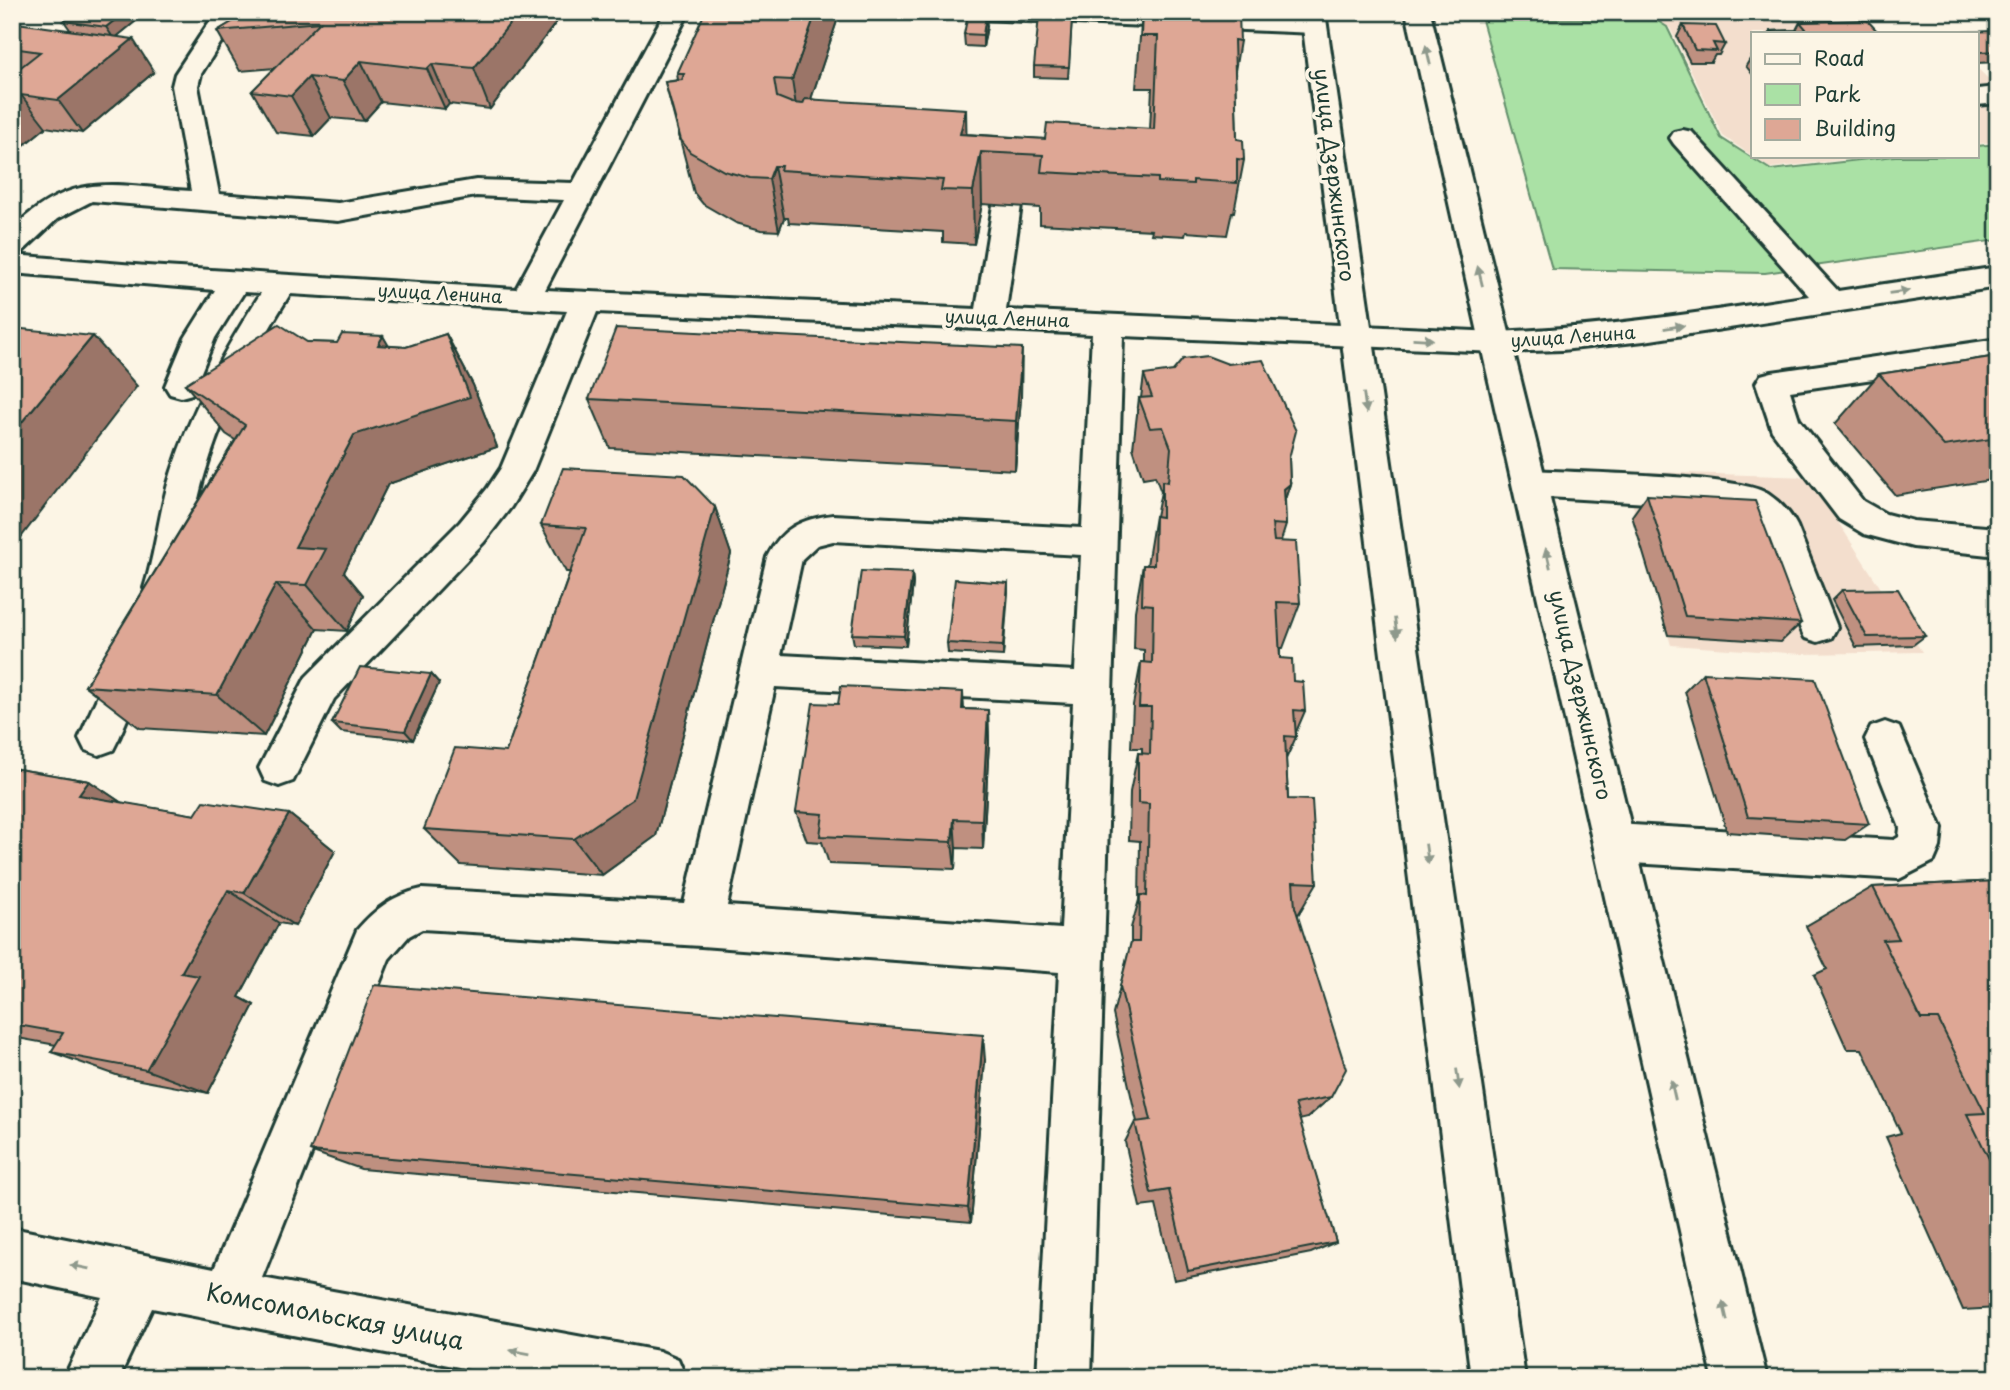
<svg xmlns="http://www.w3.org/2000/svg" width="2010" height="1390" viewBox="0 0 2010 1390" font-family="'Playpen Sans',sans-serif">
<style>
.built{fill:#f3decd}
.green{fill:#aae1a5;stroke:#648f6c;stroke-width:2}
.lines{fill:none;stroke-linecap:round;stroke-linejoin:round}
.minor-casing{stroke:#1f3d34;stroke-width:6}
.major-casing{stroke:#1f3d34;stroke-width:6}
.minor{fill:#fcf5e5;fill-rule:evenodd}
.major{fill:#fcf5e5;fill-rule:evenodd}
.wall{fill:#bf9080;stroke:#1f3d34;stroke-width:2}
.shaded-wall{fill:#9b7568;stroke:#1f3d34;stroke-width:2}
.building{fill:#dea795;stroke:#1f3d34;stroke-width:2}
.oneway{fill:#8e998c}
.labels{text-anchor:middle;stroke-width:7;stroke-linejoin:round;paint-order:stroke}
.far-street-label{font-size:18px;fill:#1f3d34;stroke:#fcf5e5}
.street-label{font-size:21px;fill:#1f3d34;stroke:#fcf5e5}
.near-street-label{font-size:24px;fill:#1f3d34;stroke:#fcf5e5}
</style>
<rect width="100%" height="100%" fill="#fcf5e5"/>
<filter id="ink" filterUnits="userSpaceOnUse"><feTurbulence type="fractalNoise" baseFrequency=".0143" numOctaves="2"/><feDisplacementMap in="SourceGraphic" scale="14" xChannelSelector="R" yChannelSelector="G"/><feConvolveMatrix kernelMatrix="1 2 1 2 8 2 1 2 1" color-interpolation-filters="sRGB"/></filter>
<g filter="url(#ink)">
<g class="built">
<path d="M1511,12H1781L1790,21H1846L1884,33H1753V156H1876L1770,168L1723,136L1670,28L1653,17L1513,18Z"/>
<path d="M1977,68L1998,88V141L1977,144Z"/>
<path d="M1621,471L1809,477L1922,652L1801,654L1671,645L1632,516L1634,509Z"/>
</g>
<path class="green" d="M1653,18L1667,27L1721,138L1771,170L1895,156H1977V146L1998,144V240L1765,273L1552,269L1482,20Z"/>
<g class="lines">
<g class="minor-casing">
<g id="minor">
<path d="M216,12H240L201,74L198,86L219,194L338,203L476,180L573,183L665,12H689L545,290L976,309L993,205L997,199L1007,196L1017,199L1021,205L1006,310L1497,332C1602,328 1705,312 1809,296L1674,144L1670,138L1674,132L1683,130L1692,132L1838,291L1998,267V287L1644,341L1562,350L1497,352L1123,336L1091,1378H1037L1059,972L701,946L422,929L409,936L389,959L262,1278L659,1351L678,1359L686,1378H516L152,1308L119,1378H64L102,1297L12,1278V1228L214,1269L357,930C376,908 394,895 422,889L684,903L767,557C782,528 801,519 833,515L1082,528L1092,334L597,312L533,471L511,507L484,542L334,699L293,781L279,786L265,781L259,768L306,677L460,522L487,489L501,468L567,311L290,294C255,350 224,409 205,473C193,510 191,550 180,588L175,598L162,602L149,598L144,588C156,551 159,511 171,474C191,409 225,349 261,293L244,292L215,338L192,394L181,397L170,394L165,386L185,338L215,290L12,273V229C74,169 113,186 191,191L172,86L175,74ZM476,196L564,200L516,289L147,266L13,255L22,252L57,219L92,201L338,221ZM833,541L1081,555L1075,671L781,655L802,559L817,545ZM775,687L1073,703L1061,929L727,906Z"/>
<path d="M969,12H1158L1315,19L1323,21L1327,26L1323,31L1315,33L981,19L973,17Z"/>
<path d="M1998,87V103L1977,105V89Z"/>
<path d="M1998,339V361L1790,391L1799,419L1863,501L1886,514L1913,521L1998,528V556L1913,547L1864,534L1839,519L1772,431L1756,383L1761,375L1772,372Z"/>
<path d="M1531,470C1575,473 1739,474 1768,494C1780,502 1791,514 1797,526L1837,627L1831,638L1818,642L1805,638C1785,598 1777,522 1731,508L1531,496L1519,492L1514,483L1519,474Z"/>
<path d="M133,644L146,649L152,660L119,738L113,750L99,755L85,750L79,738L114,660L120,649Z"/>
<path d="M1885,722L1899,727L1942,828L1940,847L1934,861L1899,879L1615,862L1600,857L1594,843L1600,829L1615,824L1894,840L1899,837L1900,828L1865,739L1871,727Z"/>
</g>
</g>
<g class="major-casing">
<g id="major">
<path d="M1301,12H1325L1525,1378H1471Z"/>
<path d="M1406,12H1430L1767,1378H1713Z"/>
</g>
</g>
<use href="#minor" class="minor"/>
<use href="#major" class="major"/>
</g>
<g class="wall">
<path d="M76,12H147L116,37L154,72L82,133L46,127L12,155V27L71,31L64,21Z"/>
<path d="M249,12H564L490,109L449,104L445,109L381,102L364,121L331,118L314,136L276,132L252,91L275,68L240,71L217,31Z"/>
<path d="M840,12L811,99L967,134L1045,139L1150,129L1152,88H1136L1142,12L1240,41L1235,71L1237,139L1244,160L1234,212H1232L1227,235L1186,232L1185,236L1151,234L1152,230L1040,224V208L982,204L974,244L943,242V232L789,223L788,218H784L779,231L761,230L736,223L703,204L694,193L665,82L678,80L677,74Z"/>
<path d="M1622,12H1770L1626,18Z"/>
<path d="M1072,18L1068,78L1034,77V66Z"/>
<path d="M1800,22L1879,33H1770L1771,31L1796,30Z"/>
<path d="M1683,25L1725,44L1719,55H1715L1711,62H1690L1677,37Z"/>
<path d="M987,26L983,47L965,46L964,34Z"/>
<path d="M1998,31V62L1977,63V33H1960Z"/>
<path d="M1753,54V75L1746,66Z"/>
<path d="M446,334L473,385L497,447L388,484L344,572L363,595L347,631L317,629L264,736L140,728L85,686L235,440L226,434L185,384L307,342L337,343L383,336L388,346L406,347Z"/>
<path d="M1998,356V479L1895,495L1835,424L1879,374Z"/>
<path d="M1144,375L1289,458L1290,484L1285,499L1286,525L1281,541L1300,603L1283,648H1280V658L1293,681L1305,711L1296,732V737L1286,759L1288,799L1317,883L1298,915L1331,1097L1307,1118L1299,1120L1336,1242L1311,1253L1174,1280L1156,1205L1140,1207L1125,1142L1135,1122H1137L1113,1014L1131,943V928L1139,900L1140,841L1129,840L1130,792L1138,753L1142,754V748H1131L1133,705L1141,662H1144V650L1134,649L1135,611L1143,565H1147L1155,516H1156L1161,492L1155,476L1143,478L1133,448L1139,398H1141Z"/>
<path d="M1021,398L1015,470L610,448L589,399Z"/>
<path d="M1647,495L1801,623L1781,642L1668,635L1632,516Z"/>
<path d="M715,507L731,554L656,836L602,875L461,865L424,829L506,752L570,572H566L541,525Z"/>
<path d="M912,573L913,583L906,646L854,644L852,634Z"/>
<path d="M1008,583L1003,656L948,653L947,643Z"/>
<path d="M1842,590L1925,636L1913,645L1856,647L1832,600Z"/>
<path d="M1703,673L1869,824L1845,840L1727,832L1685,691Z"/>
<path d="M431,674L439,683L413,740L341,732L332,723Z"/>
<path d="M963,692L964,709L988,710L989,742L983,849L956,848L955,869L829,864L822,842L807,841L796,812L838,704Z"/>
<path d="M12,768L89,781L122,803L195,815L289,814L335,851L295,926L279,923L239,997L254,1005L208,1093L119,1076L51,1052L56,1045L12,1037Z"/>
<path d="M1998,881V1308L1963,1310L1886,1137L1901,1133L1862,1049H1847L1814,975L1827,969L1806,926L1873,887Z"/>
<path d="M985,1060L971,1222L361,1169L310,1151Z"/>
</g>
<g class="shaded-wall">
<path d="M125,12H147L114,39L106,27Z"/>
<path d="M519,12H564L490,109L474,68Z"/>
<path d="M816,12H840L800,132L792,80Z"/>
<path d="M986,15L987,26L983,47V35Z"/>
<path d="M133,39L154,72L82,133L58,100Z"/>
<path d="M361,61L381,102L364,121L343,81Z"/>
<path d="M432,64L449,104L445,109L427,69Z"/>
<path d="M309,77L331,118L314,136L291,96Z"/>
<path d="M21,95L46,127L12,155V102Z"/>
<path d="M966,109L967,161L960,134Z"/>
<path d="M981,152L982,204L974,244L973,191Z"/>
<path d="M774,166L784,218L779,231L769,179Z"/>
<path d="M446,334L473,385L497,447L388,484L344,572L363,595L347,631L307,585L295,547L354,435Z"/>
<path d="M93,336L137,386L12,549V434Z"/>
<path d="M383,336L413,387L378,345Z"/>
<path d="M1022,348L1021,398L1015,470L1016,421Z"/>
<path d="M1290,484L1277,524L1284,489Z"/>
<path d="M715,507L731,554L656,836L602,875L574,839Z"/>
<path d="M912,573L913,583L906,646L904,636Z"/>
<path d="M1008,583V593L1003,656V646Z"/>
<path d="M276,584L317,629L264,736L217,695Z"/>
<path d="M431,674L439,683L413,740L405,731Z"/>
<path d="M988,710L989,742L983,849L982,820Z"/>
<path d="M89,781L146,819L79,795Z"/>
<path d="M289,814L335,851L295,926L244,893Z"/>
<path d="M954,819L956,848L955,869L952,842Z"/>
<path d="M228,890L279,923L239,997L254,1005L208,1093L146,1070L181,973Z"/>
<path d="M983,1035L985,1060L971,1222L968,1208Z"/>
</g>
<g class="building">
<path d="M76,12H125L106,27L64,21Z"/>
<path d="M249,12H519L474,68L432,64L427,69L361,61L343,81L309,77L291,96L252,91L320,22L217,31Z"/>
<path d="M705,12H816L792,80L774,79L777,97L792,103L803,104L805,99L966,109L960,134L1045,139L1047,123L1154,129L1158,36H1141L1142,12H1233V13L1239,14L1240,41L1234,40L1237,139L1243,140L1244,160L1237,159V183L1193,180V184L1158,182V178L1041,172L1043,155L981,152L973,191L941,190L943,180L780,170L781,166H774L769,179L750,178L724,171L690,152L681,140L665,82L682,80L684,74H677Z"/>
<path d="M968,14L986,15L983,35L964,34Z"/>
<path d="M1039,16L1072,18L1069,67L1034,66Z"/>
<path d="M1867,20L1879,33H1773L1771,31L1807,30L1800,22Z"/>
<path d="M17,23L133,39L58,100L21,95L12,102V74L40,52L12,48V27Z"/>
<path d="M1683,25L1716,26L1725,44L1713,43L1717,51L1695,50Z"/>
<path d="M1998,31V51L1980,52L1977,48V33L1961,32Z"/>
<path d="M279,324L307,342L337,343L342,334L383,336L378,345L406,347L446,334L470,397L354,435L295,547L326,549L307,585L276,584L217,695L85,686L245,425L185,384Z"/>
<path d="M12,328L93,336L12,434Z"/>
<path d="M616,328L1022,348L1016,421L589,399Z"/>
<path d="M1207,356L1228,364L1263,360L1296,431L1289,458L1290,484L1284,489L1286,525L1272,524L1274,541L1296,542L1300,603L1277,602L1280,658L1292,659L1293,681L1303,682L1305,711L1294,710L1296,737L1285,736L1288,799L1312,800L1317,883L1293,882L1295,907L1346,1069L1331,1097L1295,1104L1336,1242L1188,1271L1169,1190L1151,1193L1135,1122L1151,1120L1120,986L1131,942H1139L1140,895L1147,896L1149,804L1138,803V753L1150,754L1151,707H1139L1141,662L1152,663L1153,605L1142,604L1143,565H1154L1155,516L1162,517V481L1168,482L1171,448L1163,427L1150,428L1139,398L1152,397L1144,375L1173,371L1183,359Z"/>
<path d="M1998,356V438L1944,446L1879,374Z"/>
<path d="M563,468L684,475L715,507L633,799L574,839L424,829L455,748L506,752L586,528L541,525Z"/>
<path d="M1647,495L1755,501L1801,623L1685,616Z"/>
<path d="M861,571L912,573L904,636L852,634Z"/>
<path d="M955,579L1008,583L1003,646L947,643Z"/>
<path d="M1898,589L1925,636L1867,637L1842,590Z"/>
<path d="M360,667L431,674L405,731L332,723Z"/>
<path d="M1703,673L1815,679L1869,824L1748,817Z"/>
<path d="M841,686L963,692L962,709L988,710L982,820L954,819L952,842L820,836L823,814L796,812L813,703L838,704Z"/>
<path d="M12,768L89,781L79,795L195,815L204,801L289,814L244,893L228,890L181,973L199,976L146,1070L51,1052L63,1033L12,1024Z"/>
<path d="M1998,881V1177L1967,1114L1985,1113L1938,1019H1921L1883,940L1899,939L1873,887Z"/>
<path d="M374,985L983,1035L968,1208L310,1151Z"/>
</g>
<defs><path id="oneway-solid" d="M-6-.8H1V-3.2L6.5 0L1 3.2V.8H-6Z" transform="scale(1.75)"/></defs>
<g class="oneway">
<use href="#oneway-solid" transform="translate(1428 55) rotate(-103)"/>
<use href="#oneway-solid" transform="translate(1480 276) rotate(-104)"/>
<use href="#oneway-solid" transform="translate(1899 292) rotate(-8)"/>
<use href="#oneway-solid" transform="translate(1674 327) rotate(-9)"/>
<use href="#oneway-solid" transform="translate(1423 339) rotate(3)"/>
<use href="#oneway-solid" transform="translate(1365 403) rotate(82)"/>
<use href="#oneway-solid" transform="translate(1548 558) rotate(-103)"/>
<use href="#oneway-solid" transform="translate(1396 628) rotate(82)"/>
<use href="#oneway-solid" transform="translate(1427 854) rotate(82)"/>
<use href="#oneway-solid" transform="translate(1458 1079) rotate(82)"/>
<use href="#oneway-solid" transform="translate(1673 1090) rotate(-103)"/>
<use href="#oneway-solid" transform="translate(80 1267) rotate(-168)"/>
<use href="#oneway-solid" transform="translate(1725 1311) rotate(-103)"/>
<use href="#oneway-solid" transform="translate(520 1352) rotate(-170)"/>
</g>
</g>
<g class="labels">
<g class="far-street-label">
<text transform="translate(440 294) rotate(3)" y="6">улица Ленина</text>
<text transform="translate(1007 319) rotate(2)" y="6">улица Ленина</text>
<text transform="translate(1573 337) rotate(-4)" y="6">улица Ленина</text>
</g>
<g class="street-label">
<text transform="translate(1334 175) rotate(83)" y="7">улица Дзержинского</text>
<text transform="translate(1580 695) rotate(77)" y="7">улица Дзержинского</text>
</g>
<g class="near-street-label">
<text transform="translate(335 1317) rotate(11)" y="8">Комсомольская улица</text>
</g>
</g>
<rect width="2010" height="1390" fill="none" stroke="#fcf5e5" stroke-width="42"/>
<rect x="21" y="21" width="1968" height="1348" fill="none" stroke="#1f3d34" stroke-width="2.5" filter="url(#ink)"/>
<rect x="1751" y="32" width="228" height="126" fill="#fcf5e5" stroke="#a4ab9e" stroke-width="2"/>
<rect x="1765" y="54" width="35" height="10" fill="#fcf5e5" stroke="#a4ab9e" stroke-width="2"/>
<text x="1814" y="66" font-size="21" fill="#1f3d34">Road</text>
<rect x="1765" y="84" width="35" height="21" fill="#aae1a5" stroke="#a4ab9e" stroke-width="2"/>
<text x="1814" y="102" font-size="21" fill="#1f3d34">Park</text>
<rect x="1765" y="119" width="35" height="21" fill="#dea795" stroke="#a4ab9e" stroke-width="2"/>
<text x="1814" y="136" font-size="21" fill="#1f3d34">Building</text>
</svg>
